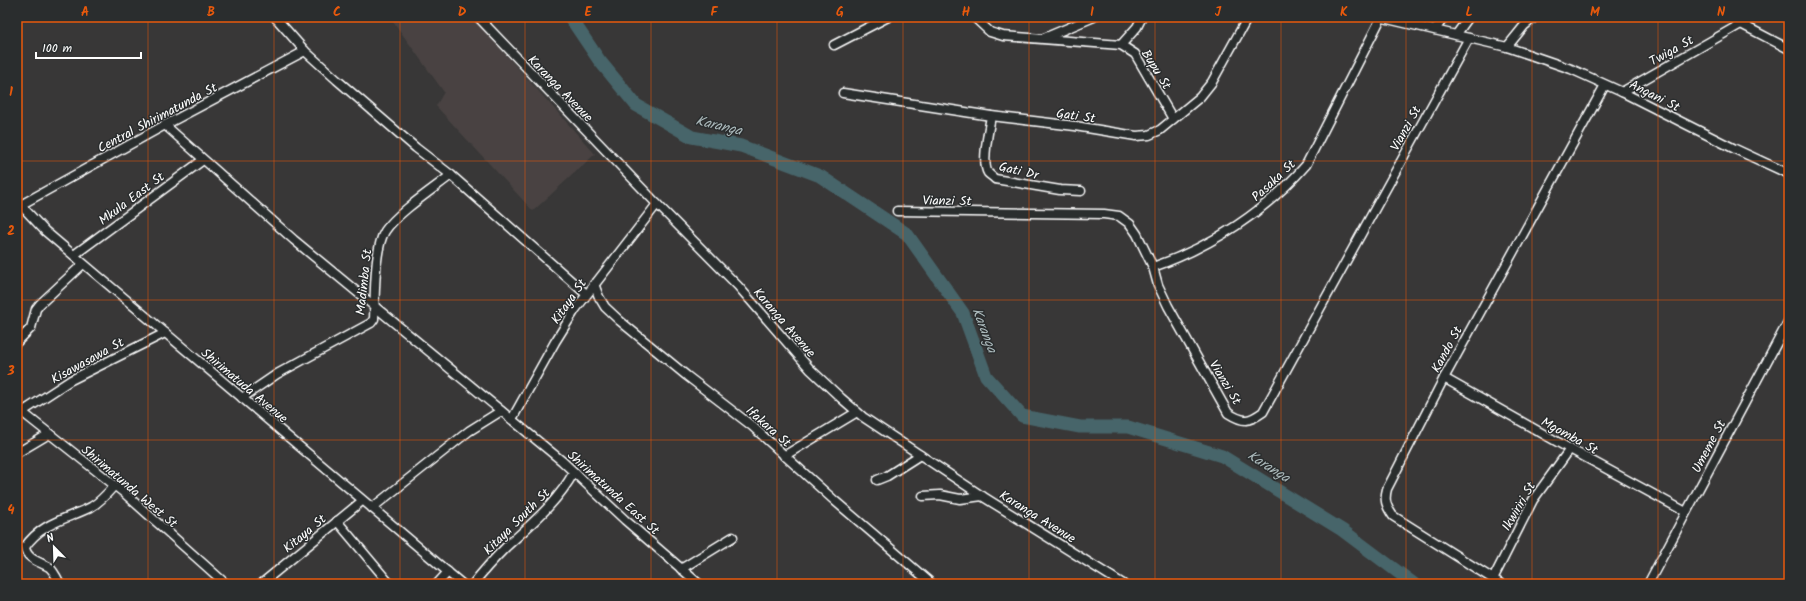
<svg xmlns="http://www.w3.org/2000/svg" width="1806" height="601" viewBox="0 0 1806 601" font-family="Kalam,sans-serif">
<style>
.built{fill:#494342}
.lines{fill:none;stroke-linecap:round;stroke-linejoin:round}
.river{stroke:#47656a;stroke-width:13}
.minor-casing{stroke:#fff;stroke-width:11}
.minor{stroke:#2a2d2e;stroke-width:8}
.grid{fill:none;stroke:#e8590c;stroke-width:1;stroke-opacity:0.55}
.labels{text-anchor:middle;stroke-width:3;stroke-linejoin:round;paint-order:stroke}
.street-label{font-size:13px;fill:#fff;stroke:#2a2d2e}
.water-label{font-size:14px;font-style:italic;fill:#acbabc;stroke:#2a2d2e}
.neatline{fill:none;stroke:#e8590c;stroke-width:1.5}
.grid-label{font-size:13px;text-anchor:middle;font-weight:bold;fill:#e8590c}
</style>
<rect width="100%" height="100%" fill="#383737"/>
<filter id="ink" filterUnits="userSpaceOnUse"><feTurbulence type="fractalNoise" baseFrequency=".025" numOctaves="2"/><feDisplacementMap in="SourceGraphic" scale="8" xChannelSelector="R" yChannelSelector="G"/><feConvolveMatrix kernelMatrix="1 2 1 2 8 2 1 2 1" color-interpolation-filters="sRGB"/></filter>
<g filter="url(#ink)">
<path class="built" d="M390,17H472L595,154L533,211L436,106L444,92Z"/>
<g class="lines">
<path class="river" d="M570,17L599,60L636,105L692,137L741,146L820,176L907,234L963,313L986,376L1022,416L1080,427H1128L1222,456L1342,530L1414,584"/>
<g class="minor-casing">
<g id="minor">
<path d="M275,17L305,51L337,80L416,148L451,175L586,294"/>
<path d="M478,17L657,204L738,286L810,369L841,398L863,417L982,496L1123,584"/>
<path d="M974,17L990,32L1003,36L1121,45L1135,54L1173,119"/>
<path d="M1379,17L1507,47L1571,69L1622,92L1735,149L1789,174"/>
<path d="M1741,24L1789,49"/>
<path d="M1435,30L1444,17"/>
<path d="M1456,35L1469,17"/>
<path d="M1044,38L1094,17"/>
<path d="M834,45L888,17"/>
<path d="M1121,45L1137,27L1142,17"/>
<path d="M1507,47L1524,26L1535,17"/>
<path d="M1622,92L1753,17"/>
<path d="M843,93L991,116L1075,126L1136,136L1149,135L1160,130L1200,97L1212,82L1248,17"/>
<path d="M991,116C989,129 981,162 988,173C990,175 993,177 995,179L1060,190L1081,191"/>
<path d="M165,125L294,240L562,461L625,520L699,584"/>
<path d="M17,201L45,231L462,584"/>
<path d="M17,207L165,125L305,51"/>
<path d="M897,211L1104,214L1119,216L1130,224L1137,234L1153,267L1158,285L1168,306L1228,413C1244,423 1249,422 1263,412L1469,38"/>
<path d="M74,255L203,160"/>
<path d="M1153,267C1211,247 1266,211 1306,165L1381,18"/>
<path d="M594,284L599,297L605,307L620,321L687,376L752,426L835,501L932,584"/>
<path d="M17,342L31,328L36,309L40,304L83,264"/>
<path d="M1444,378L1570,449L1686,512"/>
<path d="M242,398L277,374L371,323L374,319C375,298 374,248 385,231C397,213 433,189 451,175"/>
<path d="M17,408L123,492L226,584"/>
<path d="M22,412L71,380L165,333"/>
<path d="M512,419L555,342L575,310L657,204"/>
<path d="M17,453L49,434"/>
<path d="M784,456L857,412"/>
<path d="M877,480L887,476L920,455"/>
<path d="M923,496L940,495L960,499L982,496"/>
<path d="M372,508L469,431L501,411"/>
<path d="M337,521L390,584"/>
<path d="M681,569L733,537"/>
<path d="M1493,579L1533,500L1570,449"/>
<path d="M60,584C57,578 54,571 49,567C40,562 26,559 25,547C41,523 67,519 91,507C100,502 107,494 114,486"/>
<path d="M261,584L362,501"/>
<path d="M437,584L448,572"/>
<path d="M473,584C483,571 494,559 506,547C531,524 557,503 574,472"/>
<path d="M1501,584L1393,516C1386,506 1384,500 1387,489L1444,378L1605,85"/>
<path d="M1648,584L1789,320"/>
</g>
</g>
<use href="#minor" class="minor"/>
</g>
</g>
<path class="grid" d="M148,17V584M274,17V584M400,17V584M525,17V584M651,17V584M777,17V584M903,17V584M1029,17V584M1155,17V584M1281,17V584M1406,17V584M1532,17V584M1658,17V584M17,161H1789M17,300H1789M17,440H1789"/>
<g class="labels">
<g class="street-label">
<text transform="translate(1671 50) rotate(-29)" y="5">Twiga St</text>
<text transform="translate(1157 69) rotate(58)" y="5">Bupu St</text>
<text transform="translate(561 88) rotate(46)" y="5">Karanga Avenue</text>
<text transform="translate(1655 95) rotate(27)" y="5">Angani St</text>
<text transform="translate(1076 115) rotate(8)" y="5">Gati St</text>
<text transform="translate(157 117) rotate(-28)" y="5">Central Shirimatunda St</text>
<text transform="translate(1405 128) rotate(-61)" y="5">Vianzi St</text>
<text transform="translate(1019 170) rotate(13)" y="5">Gati Dr</text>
<text transform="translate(1273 180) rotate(-43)" y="5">Pasaka St</text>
<text transform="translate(131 198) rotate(-37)" y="5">Mkula East St</text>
<text transform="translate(947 200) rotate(1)" y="5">Vianzi St</text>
<text transform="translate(363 282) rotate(-84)" y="5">Madimba St</text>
<text transform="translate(568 301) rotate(-55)" y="5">Kitaya St</text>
<text transform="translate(785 322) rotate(49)" y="5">Karanga Avenue</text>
<text transform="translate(1446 349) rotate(-61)" y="5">Kando St</text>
<text transform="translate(87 360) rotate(-29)" y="5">Kisawasawa St</text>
<text transform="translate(1226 382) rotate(59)" y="5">Vianzi St</text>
<text transform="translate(245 385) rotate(40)" y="5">Shirimatuda Avenue</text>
<text transform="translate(769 426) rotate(41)" y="5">Ifakara St</text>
<text transform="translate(1570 435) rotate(29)" y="5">Mgomba St</text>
<text transform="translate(1708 446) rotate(-62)" y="5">Umeme St</text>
<text transform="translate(130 486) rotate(40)" y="5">Shirimatunda West St</text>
<text transform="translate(614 492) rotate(42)" y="5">Shirimatunda East St</text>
<text transform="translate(1518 506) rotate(-60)" y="5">Ikwiriri St</text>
<text transform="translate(1038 516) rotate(32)" y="5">Karanga Avenue</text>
<text transform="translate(516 521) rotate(-45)" y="5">Kitaya South St</text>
<text transform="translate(304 533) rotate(-40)" y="5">Kitaya St</text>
</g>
<g class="water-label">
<text transform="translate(719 125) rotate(13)" y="5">Karanga</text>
<text transform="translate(985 330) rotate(69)" y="5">Karanga</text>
<text transform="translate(1269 466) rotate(32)" y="5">Karanga</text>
</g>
</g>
<rect width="1806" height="601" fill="none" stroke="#2a2d2e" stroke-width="44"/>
<g transform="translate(54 547) rotate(337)" stroke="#2a2d2e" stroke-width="3" paint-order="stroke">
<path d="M0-3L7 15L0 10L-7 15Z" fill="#ffffff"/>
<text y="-6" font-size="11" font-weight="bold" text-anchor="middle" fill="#ffffff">N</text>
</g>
<path d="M36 52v6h105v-6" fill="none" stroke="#ffffff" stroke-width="2"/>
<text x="42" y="52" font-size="12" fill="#ffffff" stroke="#2a2d2e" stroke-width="3" paint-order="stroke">100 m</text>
<rect x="22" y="22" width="1762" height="557" class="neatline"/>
<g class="grid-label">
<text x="85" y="16">A</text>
<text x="211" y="16">B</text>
<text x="337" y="16">C</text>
<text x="462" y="16">D</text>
<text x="588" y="16">E</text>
<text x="714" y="16">F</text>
<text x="840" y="16">G</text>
<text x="966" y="16">H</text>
<text x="1092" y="16">I</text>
<text x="1218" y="16">J</text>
<text x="1344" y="16">K</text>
<text x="1469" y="16">L</text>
<text x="1595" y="16">M</text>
<text x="1721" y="16">N</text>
<text x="11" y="96">1</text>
<text x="11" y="235">2</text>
<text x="11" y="375">3</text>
<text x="11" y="514">4</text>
</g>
</svg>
